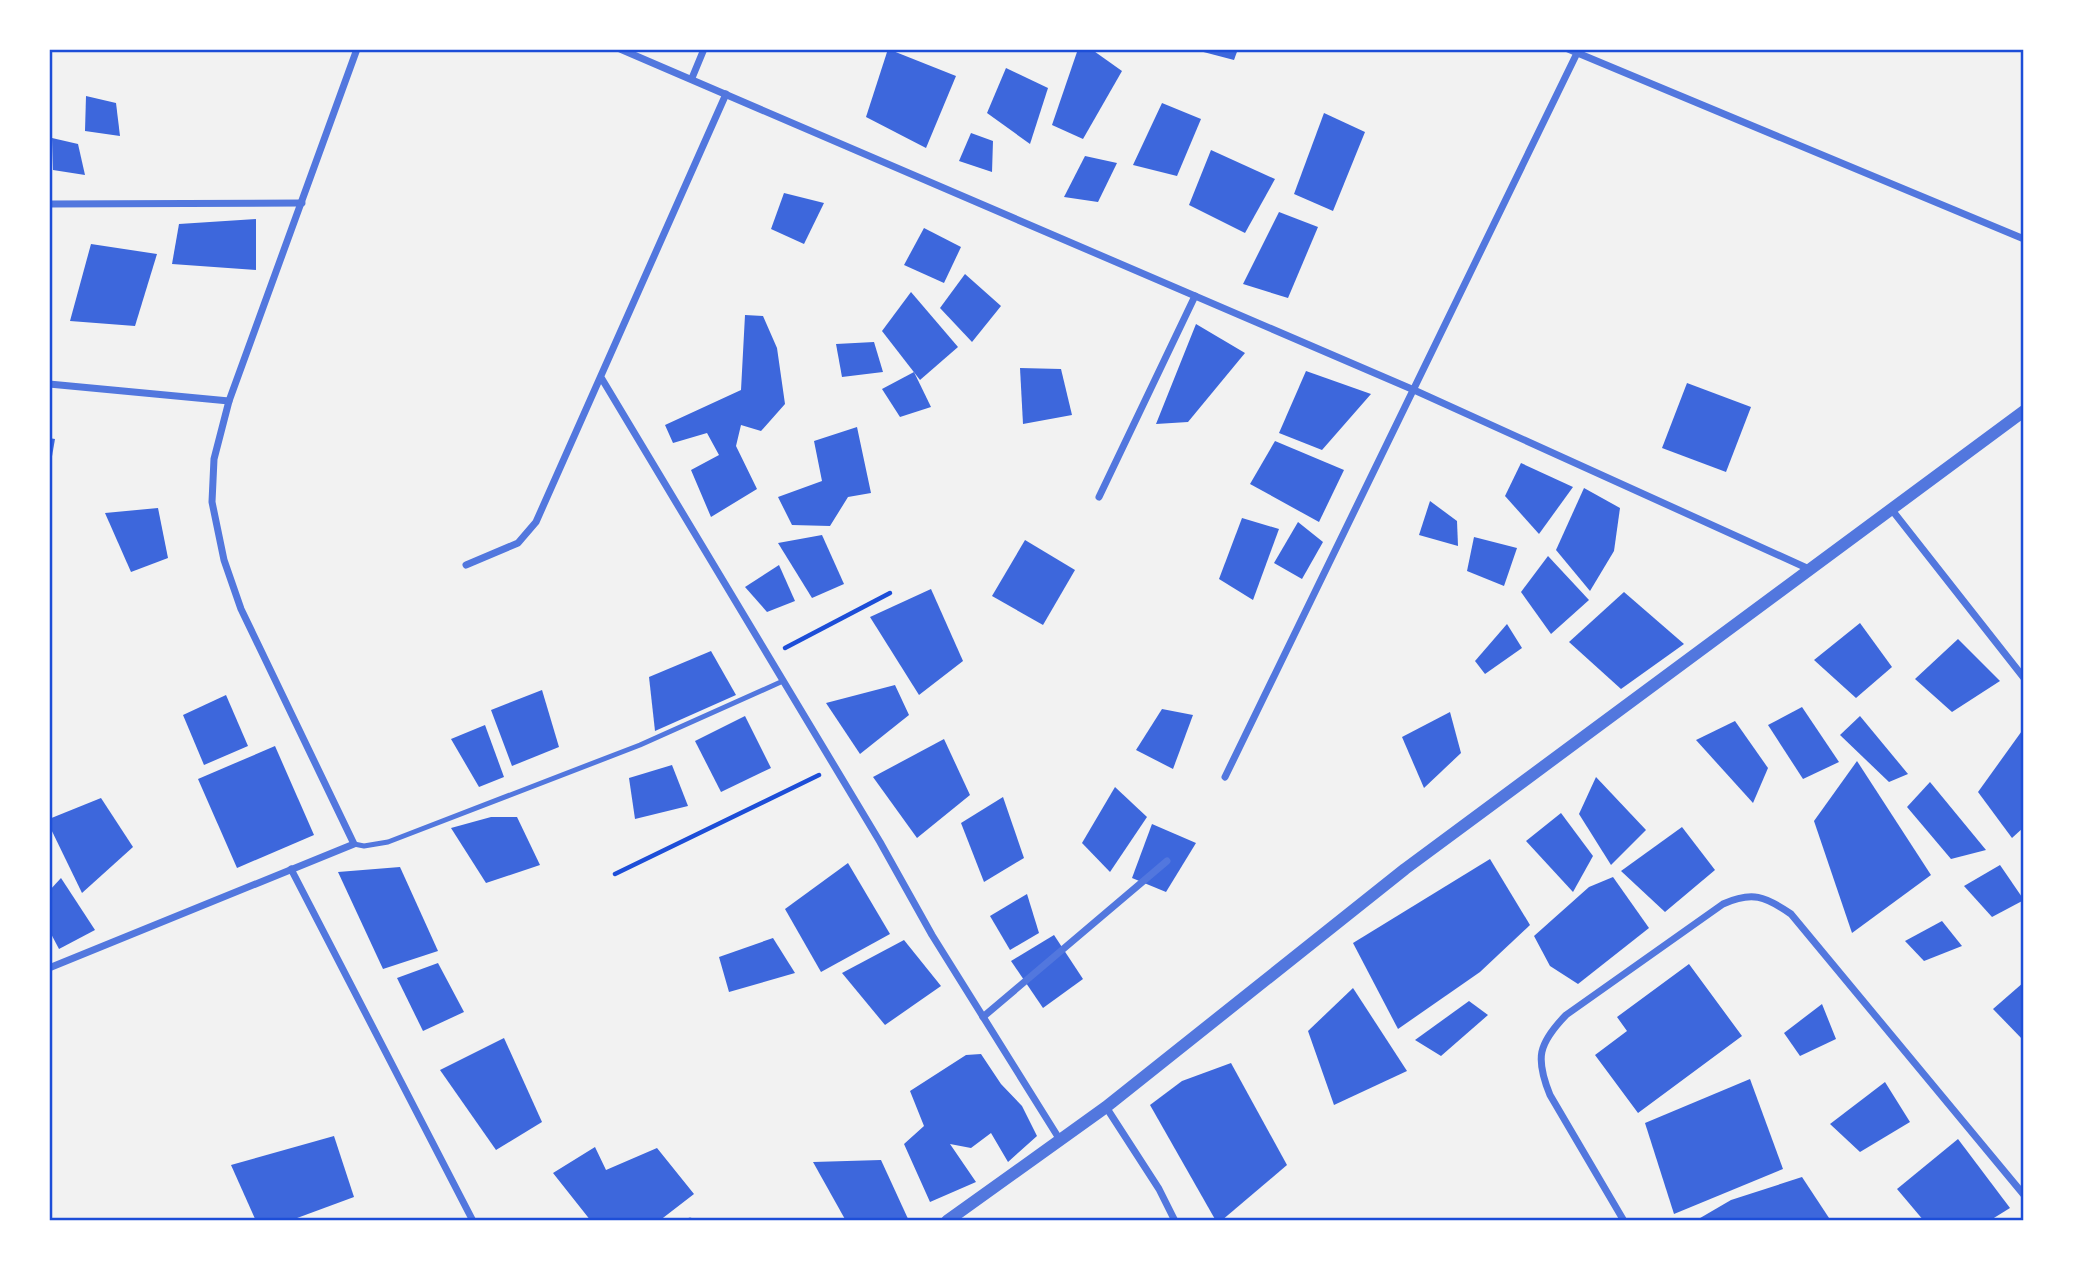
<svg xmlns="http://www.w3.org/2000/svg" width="2073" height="1270" viewBox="0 0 2073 1270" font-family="Barlow,sans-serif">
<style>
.building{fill:#3d67dc}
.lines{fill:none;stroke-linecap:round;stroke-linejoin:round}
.path{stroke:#1d4ed8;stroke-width:4.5}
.service{stroke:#5277de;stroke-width:5}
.minor{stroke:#5277de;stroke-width:7}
.tertiary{stroke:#5277de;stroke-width:12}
.neatline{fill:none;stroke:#1d4ed8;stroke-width:2.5}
</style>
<rect width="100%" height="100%" fill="#f2f2f2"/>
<g class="building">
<path d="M888,49L956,76L926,148L866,117Z"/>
<path d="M1078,49H1091L1122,71L1083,139L1052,125Z"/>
<path d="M1192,49H1238L1234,60Z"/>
<path d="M1006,68L1048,88L1030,144L987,113Z"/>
<path d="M86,96L116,103L120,136L85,131Z"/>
<path d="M1162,103L1201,119L1177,176L1133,165Z"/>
<path d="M1324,113L1365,132L1333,211L1294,194Z"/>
<path d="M971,133L993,141L992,172L959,161Z"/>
<path d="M52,138L78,144L85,175L53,170Z"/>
<path d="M1211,150L1275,179L1245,233L1189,205Z"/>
<path d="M1085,156L1117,163L1098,202L1064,197Z"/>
<path d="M784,193L824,203L804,244L771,229Z"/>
<path d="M1279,212L1318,227L1288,298L1243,284Z"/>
<path d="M256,219V270L172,264L179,224Z"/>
<path d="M924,228L961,247L944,283L904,265Z"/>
<path d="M91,244L157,254L135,326L70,321Z"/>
<path d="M965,274L1001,306L972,342L940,308Z"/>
<path d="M911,292L958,347L920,380L882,331Z"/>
<path d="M745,315L763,316L777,348L785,404L761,431L741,425L736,446L757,489L711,517L691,470L719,455L707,433L673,443L665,425L741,390Z"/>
<path d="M1196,324L1245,353L1188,422L1156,424Z"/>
<path d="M874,342L883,372L842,377L836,344Z"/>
<path d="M1020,368L1061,369L1072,415L1023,424Z"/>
<path d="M1306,371L1371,394L1322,450L1279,433Z"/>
<path d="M914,372L931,407L900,417L882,389Z"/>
<path d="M1687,383L1751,407L1726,472L1662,448Z"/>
<path d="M857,427L871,493L848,497L830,526L792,525L778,497L822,481L814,441Z"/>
<path d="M49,438L55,439L50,468H49Z"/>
<path d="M1275,441L1344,470L1319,522L1250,484Z"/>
<path d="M1521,463L1573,487L1539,534L1505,496Z"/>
<path d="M1584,488L1620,508L1614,551L1590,591L1556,550Z"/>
<path d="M1430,501L1457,521L1458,546L1419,535Z"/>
<path d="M158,508L168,558L131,572L105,513Z"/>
<path d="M1242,518L1279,529L1253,600L1219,579Z"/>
<path d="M1298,522L1323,542L1302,579L1274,563Z"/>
<path d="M822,535L844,584L812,598L778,543Z"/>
<path d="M1474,537L1517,548L1504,586L1467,571Z"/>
<path d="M1025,540L1075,570L1043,625L992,596Z"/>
<path d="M1548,556L1589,600L1551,634L1521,592Z"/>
<path d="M779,565L795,601L767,612L745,587Z"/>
<path d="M931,589L963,661L919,695L870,617Z"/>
<path d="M1624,592L1684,644L1621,689L1569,642Z"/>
<path d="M1860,623L1892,667L1856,698L1814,660Z"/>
<path d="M1507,624L1522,648L1485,674L1475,661Z"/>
<path d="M1958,639L2000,681L1952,712L1915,679Z"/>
<path d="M711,651L736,695L655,731L649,677Z"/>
<path d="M895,685L909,715L860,754L826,703Z"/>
<path d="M542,690L559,747L512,766L491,710Z"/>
<path d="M226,695L248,746L204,765L183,715Z"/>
<path d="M1802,707L1839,762L1803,779L1768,725Z"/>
<path d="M1162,709L1193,715L1173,769L1136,750Z"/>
<path d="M1450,712L1461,753L1424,788L1402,737Z"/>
<path d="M745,716L771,768L721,792L695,741Z"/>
<path d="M1860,716L1908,774L1889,782L1840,735Z"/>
<path d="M1735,721L1768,768L1753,803L1696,740Z"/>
<path d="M485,725L504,777L479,787L451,739Z"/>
<path d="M2024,728V827L2012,838L1978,792Z"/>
<path d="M944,739L970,795L917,838L873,777Z"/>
<path d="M275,746L314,835L237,868L198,779Z"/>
<path d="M1857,761L1931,875L1852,933L1814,821Z"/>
<path d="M672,765L688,806L635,819L629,778Z"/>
<path d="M1596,777L1646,830L1611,865L1579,814Z"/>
<path d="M1930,782L1986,850L1951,859L1907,807Z"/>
<path d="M1115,787L1147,817L1110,872L1082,843Z"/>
<path d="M1003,797L1024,858L984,882L961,823Z"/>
<path d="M101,798L133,847L82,893L49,825V819Z"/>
<path d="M1561,813L1593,856L1573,892L1526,841Z"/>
<path d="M491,817H517L540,865L486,883L451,828Z"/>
<path d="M1152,824L1196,843L1166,892L1132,878Z"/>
<path d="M1682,827L1715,870L1665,912L1621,871Z"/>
<path d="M1490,859L1530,925L1480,972L1398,1029L1353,943Z"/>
<path d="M848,863L890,934L821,972L785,909Z"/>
<path d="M2000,865L2024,900L1992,917L1964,886Z"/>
<path d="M400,867L438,951L383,969L338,872Z"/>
<path d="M1613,877L1649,928L1578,984L1550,966L1534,936L1589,887Z"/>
<path d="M61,878L95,930L59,949L49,930V891Z"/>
<path d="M1027,894L1039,933L1010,950L990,916Z"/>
<path d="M1942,921L1962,946L1924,961L1905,941Z"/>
<path d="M1054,935L1083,979L1043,1008L1011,961Z"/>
<path d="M773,938L795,973L729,992L719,957Z"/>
<path d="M904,940L941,986L885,1025L842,973Z"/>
<path d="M438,963L464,1012L423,1031L397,978Z"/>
<path d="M1689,964L1742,1036L1638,1113L1595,1055L1627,1031L1617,1017Z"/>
<path d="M2024,982V1041L1993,1009Z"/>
<path d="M1353,988L1407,1071L1334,1105L1308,1031Z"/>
<path d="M1469,1001L1488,1015L1441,1056L1415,1040Z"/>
<path d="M1822,1004L1836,1039L1800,1056L1784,1033Z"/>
<path d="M504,1038L542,1122L496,1150L440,1070Z"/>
<path d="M981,1054L1001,1084L1022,1106L1037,1136L1008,1162L991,1133L971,1148L950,1144L976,1182L930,1202L904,1144L924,1126L910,1091L966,1055Z"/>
<path d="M1231,1063L1287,1165L1221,1221H1216L1150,1105L1182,1081Z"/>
<path d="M1750,1079L1783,1169L1674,1214L1645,1123Z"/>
<path d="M1885,1082L1910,1122L1860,1152L1830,1124Z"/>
<path d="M334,1136L354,1197L289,1221H256L231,1165Z"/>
<path d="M1958,1139L2010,1208L1989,1221H1924L1897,1189Z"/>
<path d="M595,1147L606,1170L657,1148L694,1194L659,1221H591L553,1173Z"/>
<path d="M881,1160L909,1221H846L813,1162Z"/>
<path d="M1802,1177L1831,1221H1695L1731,1200Z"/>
</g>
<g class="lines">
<g class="path">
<path d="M785,648L890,593"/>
<path d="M615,874L819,775"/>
</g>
<g class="service">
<path d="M354,844L364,846L388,842L640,745L783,681"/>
<path d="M690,1220V1221"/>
</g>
<g class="minor">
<path d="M620,49L1414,390L1809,569"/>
<path d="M1568,49L2024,239"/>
<path d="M692,78L704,49"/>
<path d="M49,204L302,203"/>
<path d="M602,379L880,842L932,935L1060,1140"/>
<path d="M49,384L229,401"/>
<path d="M1099,497L1195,296"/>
<path d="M1892,510L2024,678"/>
<path d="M466,565L518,543L536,522L726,94"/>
<path d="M1225,777L1579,49"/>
<path d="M291,869L473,1221"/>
<path d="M49,968L354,844L241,609L224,560L212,502L214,459L229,401L357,49"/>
<path d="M983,1017L1167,861"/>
<path d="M1106,1107L1159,1189L1175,1221"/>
<path d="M1624,1221L1550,1095C1535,1058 1538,1044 1566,1015L1723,904C1752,891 1765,896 1791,914L2024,1195"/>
</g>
<path class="tertiary" d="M947,1221L1106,1107L1405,869L2024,411"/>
</g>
<rect width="2073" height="1270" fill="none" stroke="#ffffff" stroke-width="102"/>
<rect x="51" y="51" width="1971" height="1168" class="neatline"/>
</svg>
